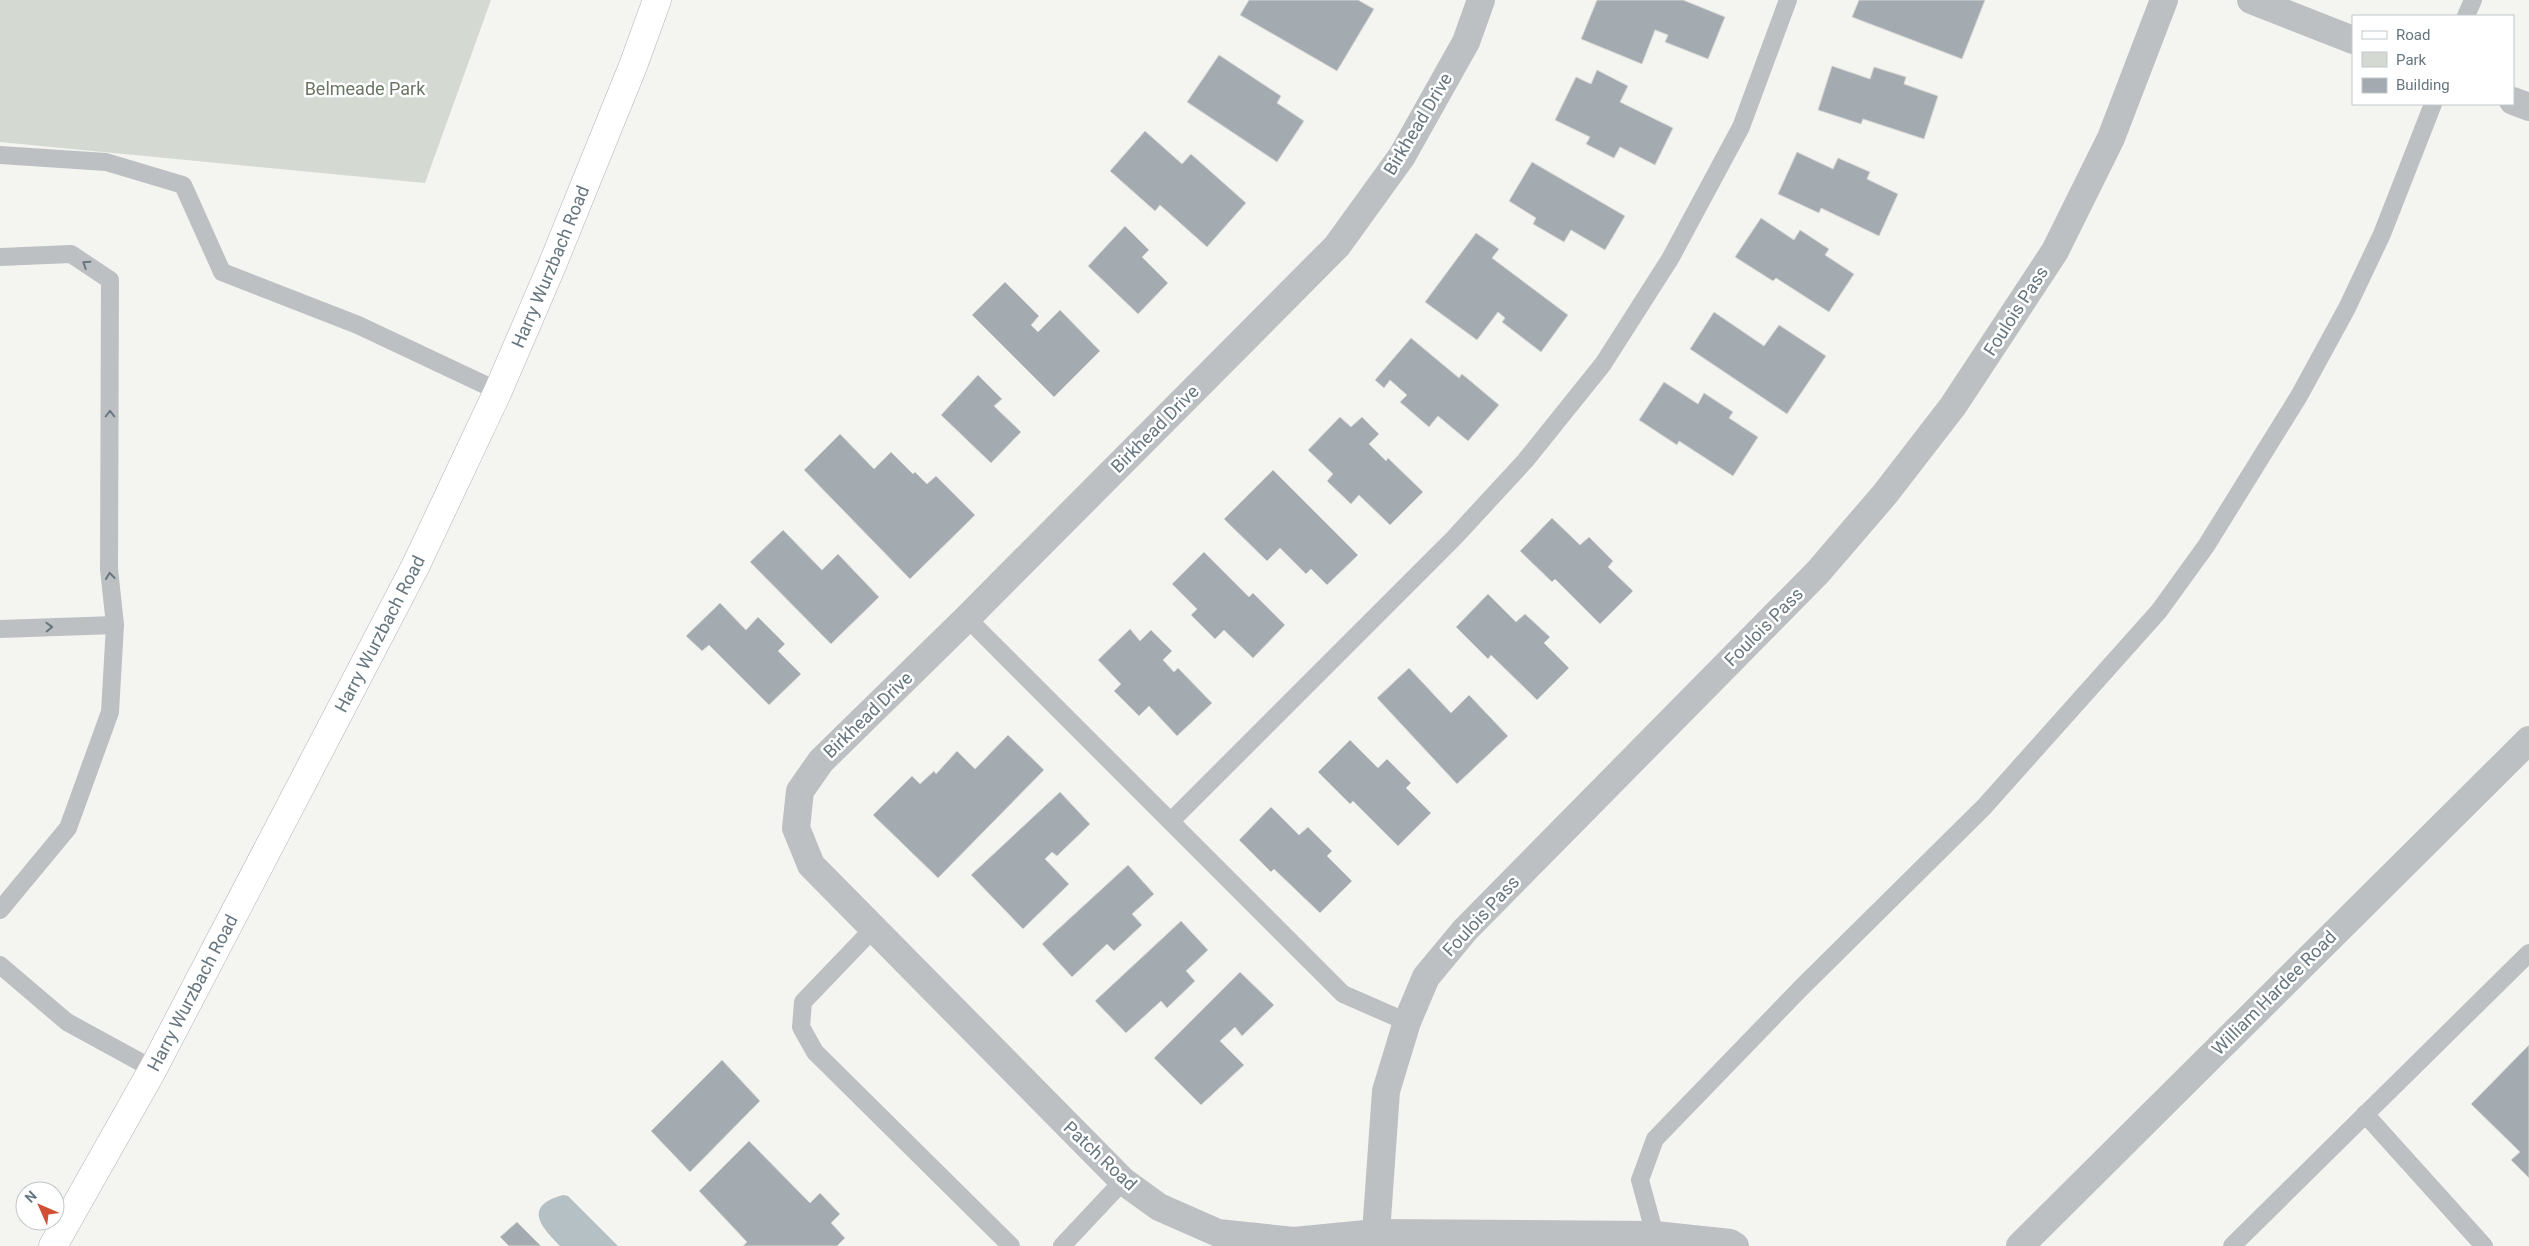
<svg xmlns="http://www.w3.org/2000/svg" width="2529" height="1246" viewBox="0 0 2529 1246" font-family="Roboto,sans-serif">
<style>
.green{fill:#d4d9d1}
.water{fill:#b4c0c3}
.building{fill:#a4abb0;stroke:#d6d6d4}
.lines{fill:none;stroke-linecap:round;stroke-linejoin:round}
.secondary-casing{stroke:#aeb4b7;stroke-width:29}
.lane{stroke:#bcc0c3;stroke-width:18}
.street{stroke:#bcc0c3;stroke-width:28}
.secondary{stroke:#fff;stroke-width:28}
.oneway{stroke:#66767f}
.labels{text-anchor:middle;stroke-width:5;stroke-linejoin:round;paint-order:stroke}
.park-label{font-size:18px;fill:#6a7765;stroke:#fff}
.street-label{font-size:18px;fill:#66767f;stroke:#fff}
</style>
<rect width="100%" height="100%" fill="#f4f4f1"/>
<path class="green" d="M0,0H491L425,183L0,142Z"/>
<path class="water" d="M563,1195L568,1196L618,1246H560C540,1226 523,1206 563,1195Z"/>
<g class="building">
<path d="M1249,0H1358L1374,9L1337,71L1240,15Z"/>
<path d="M1597,0H1683L1725,17L1708,59L1665,42L1668,35L1655,30L1642,64L1581,39Z"/>
<path d="M1859,0H1985L1962,59L1852,17Z"/>
<path d="M1219,55L1281,96L1277,103L1304,121L1277,162L1187,102Z"/>
<path d="M1832,66L1870,79L1874,67L1906,77L1904,84L1938,96L1924,139L1863,119L1861,124L1818,110Z"/>
<path d="M1597,70L1628,86L1620,102L1673,128L1655,165L1620,147L1614,158L1586,144L1590,137L1555,120L1576,77L1591,84Z"/>
<path d="M1145,131L1182,164L1191,154L1246,203L1207,247L1160,205L1155,211L1110,171Z"/>
<path d="M1797,152L1833,169L1838,158L1870,172L1867,179L1898,194L1879,236L1821,208L1819,213L1778,194Z"/>
<path d="M1532,162L1625,216L1605,250L1571,230L1564,242L1533,224L1536,218L1509,201Z"/>
<path d="M1761,218L1794,240L1800,230L1829,249L1825,255L1854,274L1829,312L1776,278L1773,281L1735,257Z"/>
<path d="M1125,226L1149,250L1142,257L1168,283L1138,314L1088,266Z"/>
<path d="M1476,233L1499,249L1492,258L1568,315L1541,352L1502,322L1505,318L1498,312L1477,340L1425,302Z"/>
<path d="M1005,282L1039,316L1031,325L1038,332L1060,310L1100,351L1054,397L972,315Z"/>
<path d="M1714,312L1764,346L1779,325L1826,356L1787,414L1690,349Z"/>
<path d="M1411,338L1459,378L1462,374L1499,405L1468,441L1438,416L1429,427L1400,402L1407,395L1390,380L1384,388L1375,380Z"/>
<path d="M978,375L1002,399L994,406L1021,432L991,463L941,415Z"/>
<path d="M1664,382L1698,404L1704,393L1733,412L1729,418L1758,437L1733,476L1679,441L1677,445L1639,420Z"/>
<path d="M1340,417L1351,427L1362,417L1379,434L1369,444L1386,461L1388,458L1423,492L1390,525L1359,495L1351,504L1327,481L1333,474L1308,450Z"/>
<path d="M840,434L874,469L891,452L913,474L915,472L927,484L936,476L975,515L910,579L804,470Z"/>
<path d="M1273,470L1358,555L1327,585L1311,569L1306,574L1280,548L1267,561L1224,519Z"/>
<path d="M1552,518L1580,545L1589,537L1613,561L1608,567L1633,591L1600,624L1555,579L1552,582L1520,551Z"/>
<path d="M783,530L822,570L838,554L879,597L831,644L750,562Z"/>
<path d="M1204,552L1249,597L1253,593L1285,625L1253,658L1224,630L1215,639L1191,615L1197,609L1172,584Z"/>
<path d="M1488,594L1516,622L1525,614L1550,637L1544,643L1569,668L1537,700L1491,655L1488,659L1456,627Z"/>
<path d="M720,603L746,630L758,617L785,644L778,651L801,674L769,705L709,645L702,651L686,636Z"/>
<path d="M1130,629L1140,641L1151,630L1172,651L1163,660L1174,672L1178,668L1212,703L1177,736L1149,706L1139,716L1114,691L1121,684L1098,660Z"/>
<path d="M1409,668L1451,713L1469,695L1508,736L1457,784L1377,698Z"/>
<path d="M1008,735L1044,770L938,878L873,815L912,776L920,784L934,771L936,774L957,751L975,769Z"/>
<path d="M1350,740L1378,768L1387,759L1411,783L1406,788L1431,813L1398,846L1353,801L1350,804L1318,772Z"/>
<path d="M1060,792L1090,824L1057,856L1052,852L1045,859L1069,884L1023,929L971,875Z"/>
<path d="M1271,807L1299,835L1308,827L1332,851L1327,856L1352,881L1320,913L1274,869L1271,872L1239,840Z"/>
<path d="M1128,865L1154,894L1132,914L1142,925L1114,951L1107,944L1072,977L1042,944Z"/>
<path d="M1181,921L1208,950L1186,971L1195,981L1167,1008L1161,1001L1126,1033L1095,1001Z"/>
<path d="M1240,972L1274,1005L1242,1036L1235,1027L1220,1041L1244,1065L1201,1105L1154,1058Z"/>
<path d="M2529,1045V1178L2511,1160L2520,1152L2471,1104Z"/>
<path d="M722,1060L760,1101L690,1172L651,1131Z"/>
<path d="M749,1141L810,1203L820,1193L840,1214L831,1223L845,1238L837,1246H743L747,1242L699,1191Z"/>
<path d="M517,1222L541,1246H509L500,1237Z"/>
</g>
<g class="lines">
<g class="secondary-casing">
<g id="secondary">
<path id="s1" d="M53,1246L153,1069L415,567L498,391L551,268L633,66L657,0"/>
</g>
</g>
<g class="lane">
<path d="M2466,16L2473,0"/>
<path d="M0,155L106,162L183,185L222,272L358,325L498,391"/>
<path d="M0,257L71,254L110,280L109,569L115,625L110,712L68,828L0,910"/>
<path d="M967,618L1343,994L1407,1022"/>
<path d="M0,629L115,625"/>
<path d="M1171,821L1454,538L1525,461L1603,364L1670,259L1741,127L1788,0"/>
<path d="M873,929L803,1002L801,1027L815,1052L1011,1246"/>
<path d="M0,965L67,1022L153,1069"/>
<path d="M2365,1114L2484,1246"/>
<path d="M1655,1235L1640,1180L1655,1139L1801,988L1984,807L2159,611L2206,546L2299,396L2347,308L2382,234L2433,104"/>
<path d="M1062,1246L1123,1181"/>
<path d="M2232,1246L2529,953"/>
</g>
<g class="street">
<path d="M1481,0L1466,42L1402,156L1337,246L967,618L821,761L800,791L796,828L811,865L1123,1181L1159,1207L1218,1233L1294,1241L1376,1233L1655,1235L1730,1243L1735,1246"/>
<path d="M2251,0L2353,40"/>
<path d="M2513,101L2529,107"/>
<path d="M1376,1233L1386,1091L1407,1022L1426,977L1465,930L1818,572L1885,494L1953,406L2055,251L2111,138L2164,0"/>
<path d="M2020,1246L2529,740"/>
</g>
<use href="#secondary" class="secondary"/>
</g>
<defs><path id="oneway-chevron" d="M-2-3.5L2.5 0L-2 3.5" fill="none" stroke-width="1.6" stroke-linecap="round" stroke-linejoin="round" transform="scale(1.25)"/></defs>
<g class="oneway">
<use href="#oneway-chevron" transform="translate(86 264) rotate(-147)"/>
<use href="#oneway-chevron" transform="translate(110 414) rotate(-90)"/>
<use href="#oneway-chevron" transform="translate(110 576) rotate(-96)"/>
<use href="#oneway-chevron" transform="translate(49 627) rotate(-2)"/>
</g>
<g class="labels">
<g class="park-label">
<text x="365" y="95">Belmeade Park</text>
</g>
<g class="street-label">
<text transform="translate(1418 124) rotate(-59)" y="6">Birkhead Drive</text>
<text dy="6" stroke="none"><textPath href="#s1" startOffset="1099">Harry Wurzbach Road</textPath></text>
<text transform="translate(2016 311) rotate(-57)" y="6">Foulois Pass</text>
<text transform="translate(1155 429) rotate(-45)" y="6">Birkhead Drive</text>
<text transform="translate(1764 627) rotate(-45)" y="6">Foulois Pass</text>
<text dy="6" stroke="none"><textPath href="#s1" startOffset="694">Harry Wurzbach Road</textPath></text>
<text transform="translate(868 715) rotate(-44)" y="6">Birkhead Drive</text>
<text transform="translate(1481 916) rotate(-47)" y="6">Foulois Pass</text>
<text transform="translate(2274 993) rotate(-45)" y="6">William Hardee Road</text>
<text dy="6" stroke="none"><textPath href="#s1" startOffset="289">Harry Wurzbach Road</textPath></text>
<text transform="translate(1100 1156) rotate(43)" y="6">Patch Road</text>
</g>
</g>
<rect x="2352" y="15" width="162" height="90" fill="#ffffff" stroke="#c2c8cc"/>
<rect x="2362" y="31" width="25" height="8" fill="#ffffff" stroke="#c2c8cc"/>
<text x="2396" y="40" font-size="15" fill="#66767f">Road</text>
<rect x="2362" y="52" width="25" height="15" fill="#d4d9d1" stroke="#c2c8cc"/>
<text x="2396" y="65" font-size="15" fill="#66767f">Park</text>
<rect x="2362" y="78" width="25" height="15" fill="#a4abb0" stroke="#c2c8cc"/>
<text x="2396" y="90" font-size="15" fill="#66767f">Building</text>
<g transform="translate(40 1206) rotate(315)"><circle r="24" fill="#ffffff" stroke="#c2c8cc"/>
<path d="M0-4L9 19L0 12L-9 19Z" fill="#d14f35"/>
<text y="-8" font-size="14" font-weight="bold" text-anchor="middle" fill="#66767f">N</text>
</g>
</svg>
